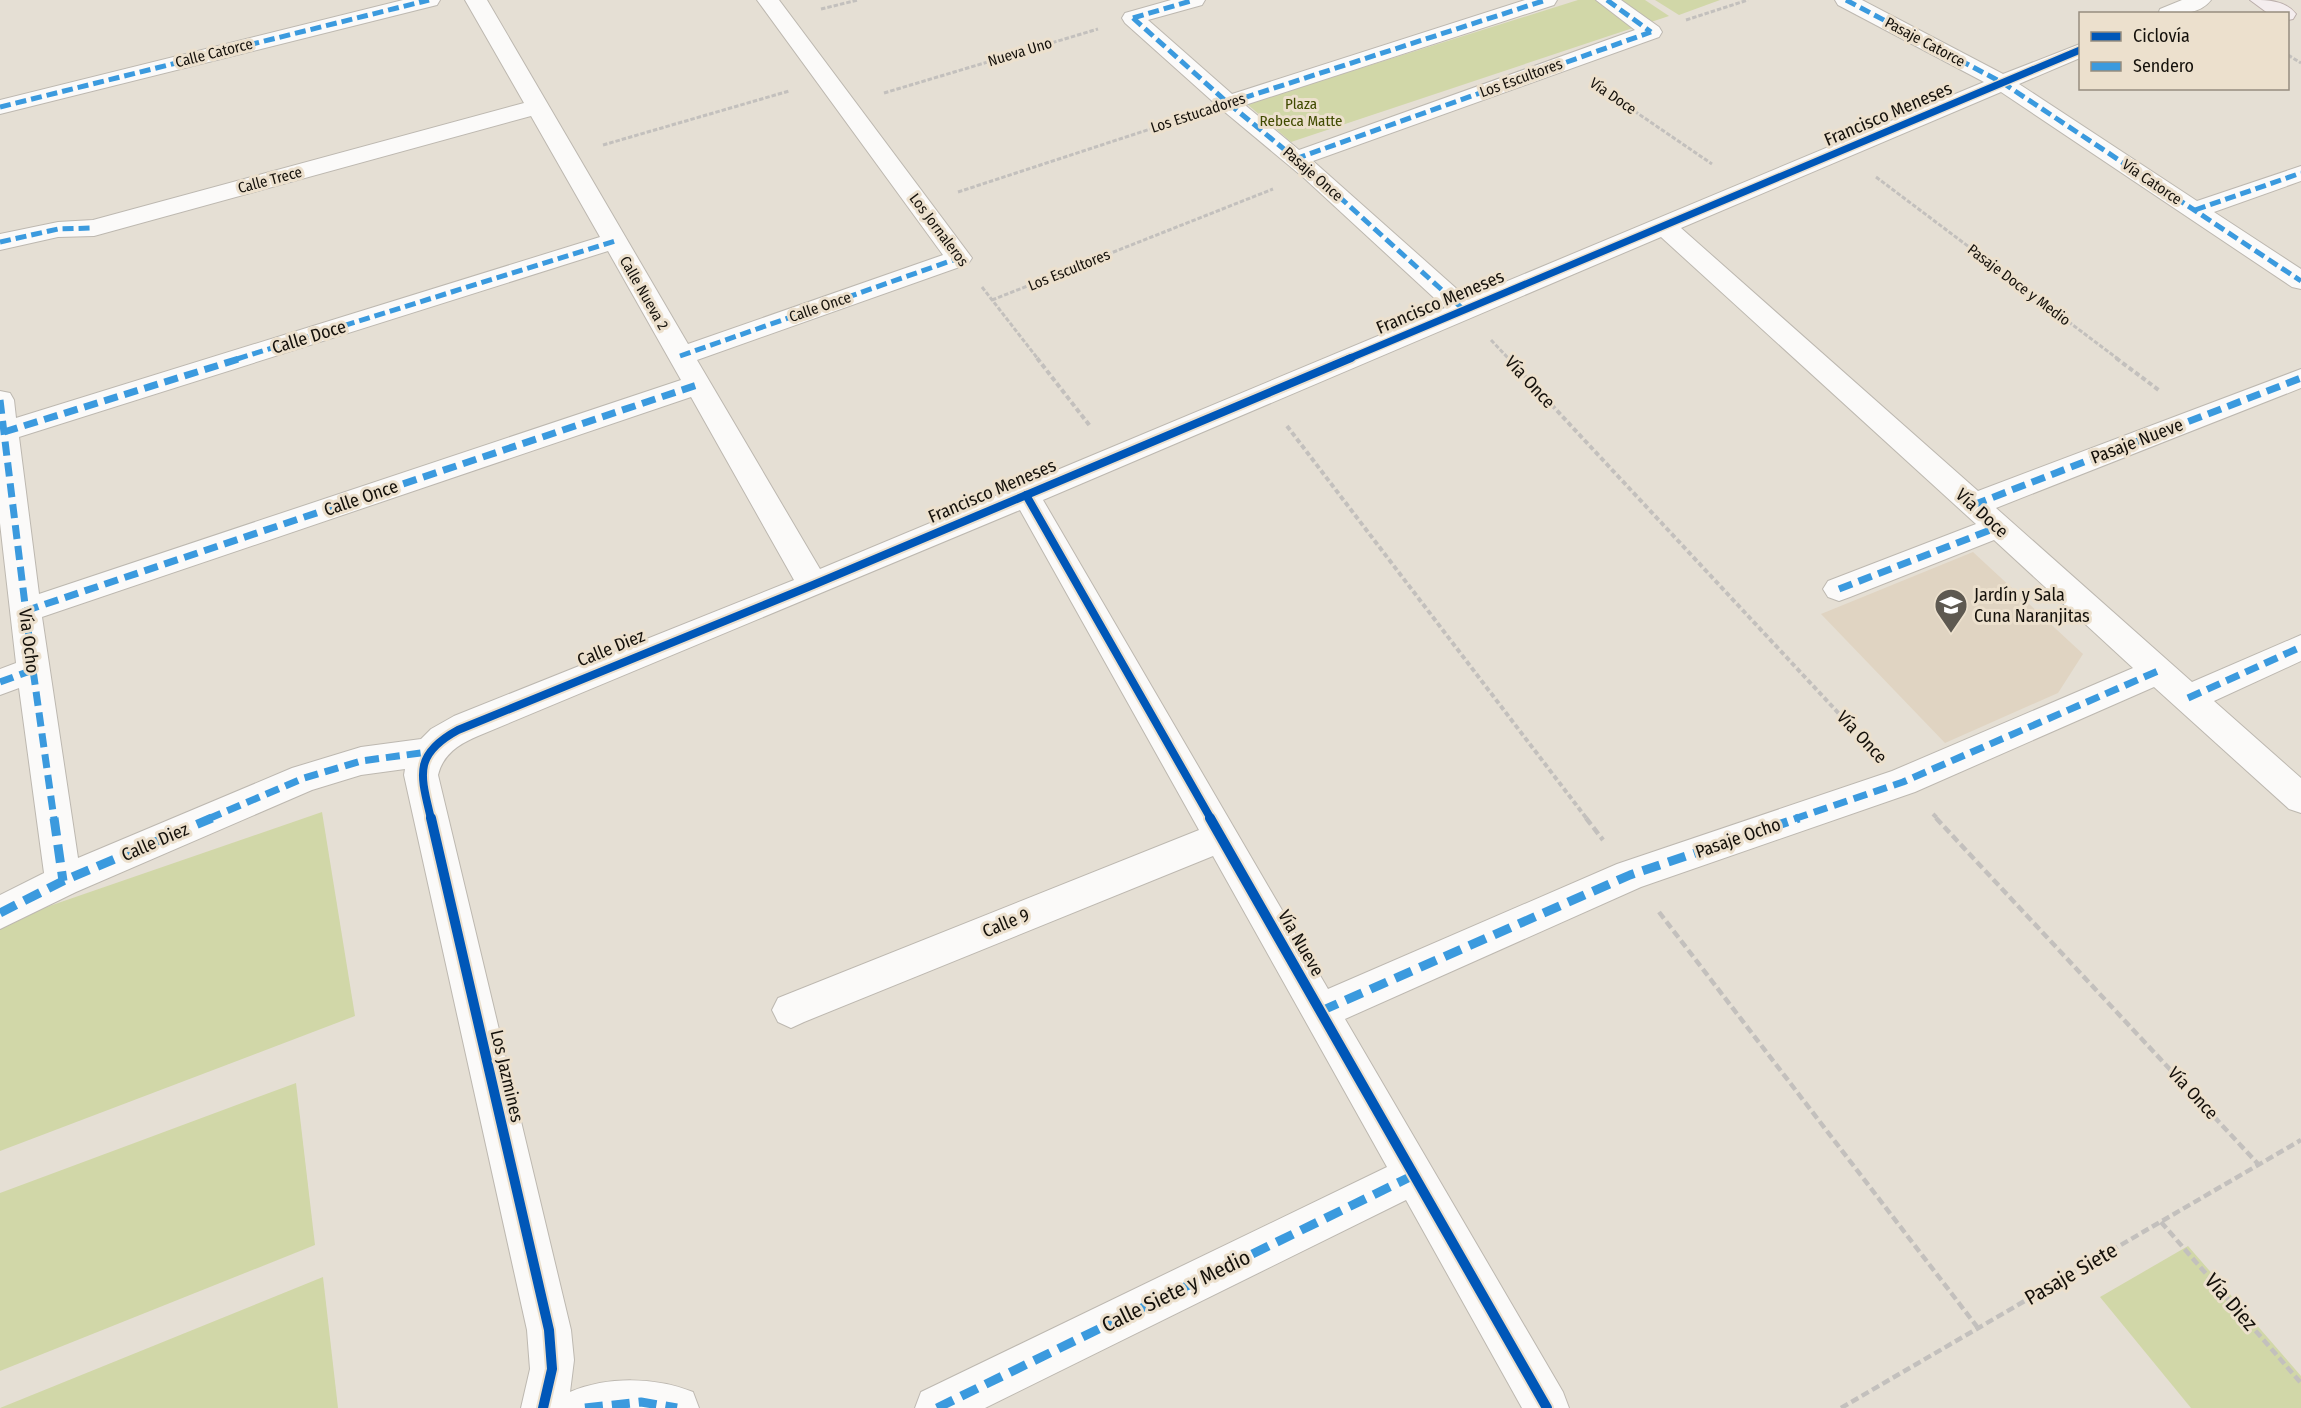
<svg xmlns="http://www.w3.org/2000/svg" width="2301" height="1408" viewBox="0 0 2301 1408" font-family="'Fira Sans Condensed',sans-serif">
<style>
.built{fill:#e0d4c2}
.green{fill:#d1d7a8}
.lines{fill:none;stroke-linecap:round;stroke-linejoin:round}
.minor-casing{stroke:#bdb8b0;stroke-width:2}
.major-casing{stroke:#bbaeab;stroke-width:2}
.path-far2{stroke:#c3c0bd;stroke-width:3;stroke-dasharray:4.5 2;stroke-linecap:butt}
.path-far1{stroke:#c3c0bd;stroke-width:4;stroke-dasharray:5 3;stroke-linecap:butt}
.path{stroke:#c3c0bd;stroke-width:4.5;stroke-dasharray:8 4;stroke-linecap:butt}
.minor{fill:#fbfaf9;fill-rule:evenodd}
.major{fill:#f4edee;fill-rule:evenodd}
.quiet-far2{stroke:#3b9ade;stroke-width:5;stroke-dasharray:11 5;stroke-linecap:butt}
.quiet-far1{stroke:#3b9ade;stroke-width:7;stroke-dasharray:14 7;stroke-linecap:butt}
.quiet{stroke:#3b9ade;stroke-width:9;stroke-dasharray:18 9;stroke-linecap:butt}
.cycleway-far2-casing{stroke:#ece0cd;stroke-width:10}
.cycleway-far1-casing{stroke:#ece0cd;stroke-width:12}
.cycleway-casing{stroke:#ece0cd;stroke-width:14}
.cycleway-far2{stroke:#0057b8;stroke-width:7}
.cycleway-far1{stroke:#0057b8;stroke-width:8}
.cycleway{stroke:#0057b8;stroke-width:10}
.labels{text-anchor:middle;stroke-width:6;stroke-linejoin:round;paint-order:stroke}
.far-street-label{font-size:15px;fill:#15110b;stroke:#ece0cd}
.far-park-label{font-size:15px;fill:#414b00;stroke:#ece0cd}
.street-label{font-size:18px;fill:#15110b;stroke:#ece0cd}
.poi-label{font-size:18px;fill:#15110b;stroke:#ece0cd;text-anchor:start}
.near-street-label{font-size:21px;fill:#15110b;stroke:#ece0cd}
</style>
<rect width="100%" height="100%" fill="#e5dfd4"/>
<path class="built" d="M1973,552L2083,654L2058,693L1945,743L1821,614Z"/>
<g class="green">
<path d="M1578,0H1645L1669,16L1291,142L1247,104Z"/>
<path d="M1655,0H1720L1679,15Z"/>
<path d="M322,812L355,1016L0,1151V923Z"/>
<path d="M296,1083L315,1245L0,1371V1193Z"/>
<path d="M2188,1246L2301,1376V1408H2191L2100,1297Z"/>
<path d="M323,1277L338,1408H0Z"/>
</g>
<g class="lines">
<g class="minor-casing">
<g id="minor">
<path d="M403,0H440L437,5L0,114V100Z"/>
<path d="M465,0H487L688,344L943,255L757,0H779L972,258L968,264L697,360L820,569L1445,308L1304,178L1220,108L1125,23L1122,18L1125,13L1171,0H1205L1202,5L1148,20L1232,94L1525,0H1557L1554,5L1245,105L1299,150L1635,30L1596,0H1621L1659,27L1662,32L1659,37L1313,161L1467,298L1984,82L1838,5L1835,0H1862L2003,74L2080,44V58L2019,84L2197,201L2301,166V181L2214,212L2301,269V289L2292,287L2001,92L1681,228L1978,491L2301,369V388L1996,508L2192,682L2301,635V661L2214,701L2301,778V813L2289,809L2154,687L1915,792L1641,887L1345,1019L1563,1392L1569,1408H1522L1406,1200L985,1408H915L921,1392L1387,1167L1213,856L804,1022L791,1028L778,1022L772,1010L778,998L1199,830L1020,510L478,736C459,744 443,754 438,775L571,1330L574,1360L570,1392C608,1376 655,1377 693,1392L699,1408H521L530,1369L527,1330L404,775L405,769L361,775L312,790L76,892L0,929V895L44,873L19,688L0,695V669L16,663L0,523V391L10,393L14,400L16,418L600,237L531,116L94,236L58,237L0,250V234L58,222L93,220L524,103ZM1661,237L1976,524L1828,581L1823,589L1828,597L1839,601L1850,597L1994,540L2133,668L1892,771L1617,864L1328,989L1043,500ZM608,251L681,380L39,594L19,437ZM691,397L794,580L454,716L431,729L421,739L361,747L292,768L78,858L42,617Z"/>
<path d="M2182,0H2211C2199,16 2175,14 2158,14L2160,9Z"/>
</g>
</g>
<g class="major-casing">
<path id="major" d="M2250,0C2267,0 2285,0 2296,14L2293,19L2288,20V14H2269Z"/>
</g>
<g class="path-far2">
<path d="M821,9L858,0"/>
<path d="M1686,20L1748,0"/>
<path d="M2288,55L2301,63"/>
<path d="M1602,89L1712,164"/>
<path d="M884,93L1098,29"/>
<path d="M603,145L789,91"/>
<path d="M1876,177L2118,359"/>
<path d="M958,192L1187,117"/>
<path d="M982,287L1038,359"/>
<path d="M992,300L1273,189"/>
<path d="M1491,340L1509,359"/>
</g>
<g class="path-far1">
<path d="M1037,358L1090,426"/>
<path d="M1508,358L1870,747"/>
<path d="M2116,358L2160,391"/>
<path d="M1287,426L1587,819"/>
<path d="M1933,814L1938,819"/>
</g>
<g class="path">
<path d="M1586,818L1603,840"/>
<path d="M1936,818L2259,1165"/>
<path d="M1659,912L1978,1328"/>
<path d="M2161,1222L2301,1383"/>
<path d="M1841,1408L2301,1140"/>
</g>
<use href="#minor" class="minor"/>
<use href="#major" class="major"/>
<g class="quiet-far2">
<path d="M1607,0L1651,32"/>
<path d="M1846,0L2003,83L2301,281"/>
<path d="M1133,18L1228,103L1313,173L1464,310"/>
<path d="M1133,18L1194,0"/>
<path d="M1228,103L1546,0"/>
<path d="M0,107L429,0"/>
<path d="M1295,159L1651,32"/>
<path d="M2195,210L2301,173"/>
<path d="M0,242L58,229L94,228"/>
<path d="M680,356L959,258"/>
<path d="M237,359L615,241"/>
</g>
<g class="quiet-far1">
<path d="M0,400L33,670L54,819"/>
<path d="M4,432L242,358"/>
<path d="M1973,505L2301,378"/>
<path d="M1839,589L1998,527"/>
<path d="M25,611L697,385"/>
<path d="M0,682L33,670"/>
<path d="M2188,698L2301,647"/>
<path d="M208,819L304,778L361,761L428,752"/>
<path d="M1794,819L1903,782L2158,671"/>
</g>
<g class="quiet">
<path d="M54,818L63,881"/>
<path d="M0,913L63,881L212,818"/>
<path d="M1321,1011L1630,875L1799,818"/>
<path d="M585,1408L641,1402L677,1408"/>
<path d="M937,1408L1414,1175"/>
</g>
<g class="cycleway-far2-casing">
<path id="cycleway-far2" d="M1348,359L2080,50"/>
</g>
<g class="cycleway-far1-casing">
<g id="cycleway-far1">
<path d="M1026,495L1211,819"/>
<path d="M431,819C421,776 412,755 458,730L813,585L1351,358"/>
</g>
</g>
<g class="cycleway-casing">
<g id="cycleway">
<path d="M431,818L549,1330L552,1369L543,1408"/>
<path d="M1210,818L1547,1408"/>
</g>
</g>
<use href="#cycleway-far2" class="cycleway-far2"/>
<use href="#cycleway-far1" class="cycleway-far1"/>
<use href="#cycleway" class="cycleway"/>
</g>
<defs>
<g id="school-pin" transform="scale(1.725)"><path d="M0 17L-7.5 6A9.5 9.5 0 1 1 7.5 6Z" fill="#5e5951" stroke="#ece0cd"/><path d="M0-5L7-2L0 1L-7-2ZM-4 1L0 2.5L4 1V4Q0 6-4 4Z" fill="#fff"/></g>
</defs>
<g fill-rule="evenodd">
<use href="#school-pin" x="1951" y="605"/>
</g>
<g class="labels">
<g class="far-street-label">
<text transform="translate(1925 42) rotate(28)" y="5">Pasaje Catorce</text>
<text transform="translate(1020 52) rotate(-17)" y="5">Nueva Uno</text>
<text transform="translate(214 53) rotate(-14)" y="5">Calle Catorce</text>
<text transform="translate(1521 78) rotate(-20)" y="5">Los Escultores</text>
<text transform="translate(1613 96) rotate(34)" y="5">Vía Doce</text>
<text transform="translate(1198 113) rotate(-18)" y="5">Los Estucadores</text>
<text transform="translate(1313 174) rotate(41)" y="5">Pasaje Once</text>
<text transform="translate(270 180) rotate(-15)" y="5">Calle Trece</text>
<text transform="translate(2152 182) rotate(34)" y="5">Vía Catorce</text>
<text transform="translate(939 230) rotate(53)" y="5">Los Jornaleros</text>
<text transform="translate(1069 270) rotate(-22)" y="5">Los Escultores</text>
<text transform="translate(2019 285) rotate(37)" y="5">Pasaje Doce y Medio</text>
<text transform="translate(644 293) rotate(60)" y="5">Calle Nueva 2</text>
<text transform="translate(820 307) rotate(-19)" y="5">Calle Once</text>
</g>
<g class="far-park-label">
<text x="1301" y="109">Plaza<tspan x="1301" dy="17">Rebeca Matte</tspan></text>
</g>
<g class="street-label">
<text transform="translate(1888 114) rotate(-23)" y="6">Francisco Meneses</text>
<text transform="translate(1440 302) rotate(-23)" y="6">Francisco Meneses</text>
<text transform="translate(309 337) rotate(-17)" y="6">Calle Doce</text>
<text transform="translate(1530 382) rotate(47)" y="6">Vía Once</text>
<text transform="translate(2137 441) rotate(-21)" y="6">Pasaje Nueve</text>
<text transform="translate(992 491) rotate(-23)" y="6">Francisco Meneses</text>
<text transform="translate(361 498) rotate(-19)" y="6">Calle Once</text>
<text transform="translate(1982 513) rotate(42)" y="6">Vía Doce</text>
<text transform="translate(29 641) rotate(83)" y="6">Vía Ocho</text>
<text transform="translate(611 648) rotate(-22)" y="6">Calle Diez</text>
<text transform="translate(1862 737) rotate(47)" y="6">Vía Once</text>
<text transform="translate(1738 838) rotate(-19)" y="6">Pasaje Ocho</text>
<text transform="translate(155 842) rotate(-23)" y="6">Calle Diez</text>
<text transform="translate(1006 923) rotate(-22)" y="6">Calle 9</text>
<text transform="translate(1301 943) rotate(60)" y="6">Vía Nueve</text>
<text transform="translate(507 1076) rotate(77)" y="6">Los Jazmines</text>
<text transform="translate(2193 1093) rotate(47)" y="6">Vía Once</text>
</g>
<g class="poi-label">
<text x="1974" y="601">Jardín y Sala<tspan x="1974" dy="21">Cuna Naranjitas</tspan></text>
</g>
<g class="near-street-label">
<text transform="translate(2071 1274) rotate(-30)" y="7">Pasaje Siete</text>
<text transform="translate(1176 1291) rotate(-26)" y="7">Calle Siete y Medio</text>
<text transform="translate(2231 1302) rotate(49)" y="7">Vía Diez</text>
</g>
</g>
<rect x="2079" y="12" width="210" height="78" fill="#ece0cd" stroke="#968d7f" stroke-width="1.5"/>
<rect x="2091" y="32" width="30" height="9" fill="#0057b8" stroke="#968d7f" stroke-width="1.5"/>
<text x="2133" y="42" font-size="18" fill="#15110b">Ciclovía</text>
<rect x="2091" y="62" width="30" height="9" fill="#3b9ade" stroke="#968d7f" stroke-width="1.5"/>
<text x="2133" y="72" font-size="18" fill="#15110b">Sendero</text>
</svg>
